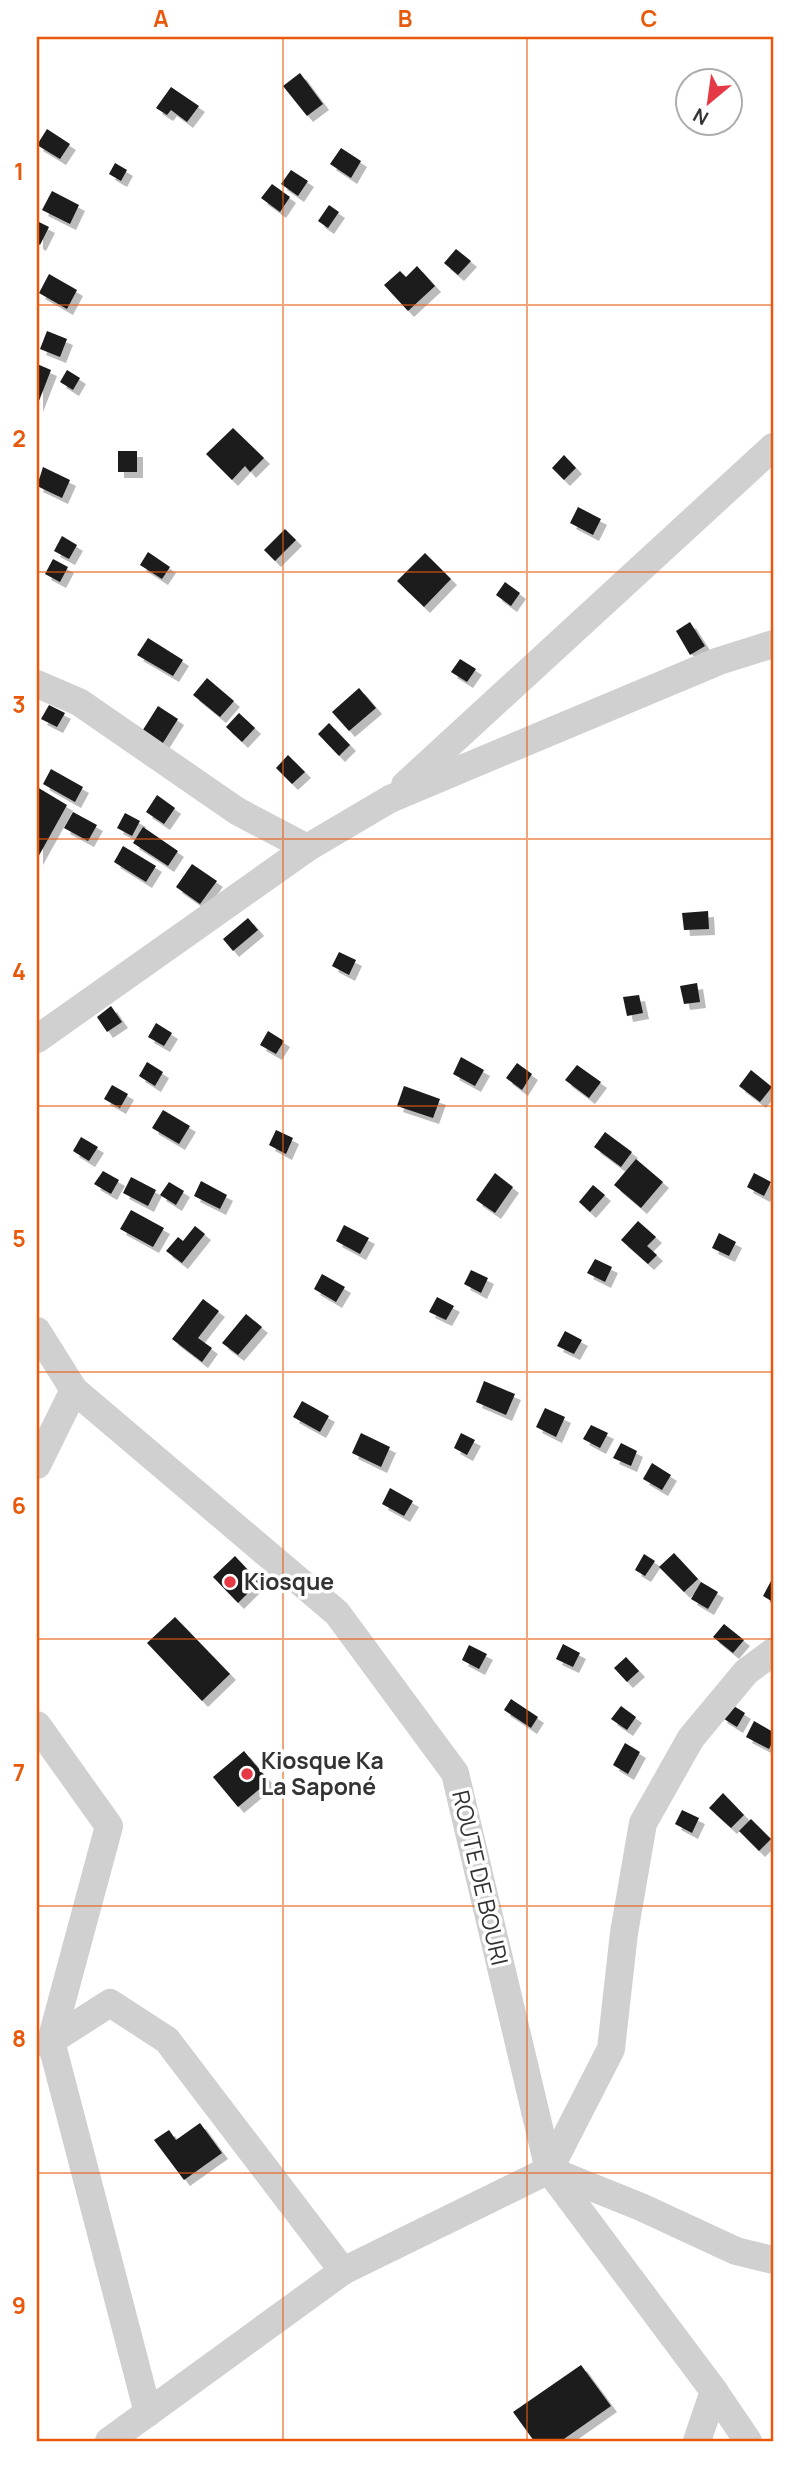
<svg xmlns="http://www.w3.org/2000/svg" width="810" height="2478" viewBox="0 0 810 2478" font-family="Manrope,sans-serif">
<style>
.building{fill:#1a1a1a;filter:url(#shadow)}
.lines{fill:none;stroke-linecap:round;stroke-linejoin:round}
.street{stroke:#d0d0d0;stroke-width:28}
.grid{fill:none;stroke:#e8590c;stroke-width:2;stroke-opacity:0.55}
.poi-dot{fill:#e63946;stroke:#fff;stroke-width:2.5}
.labels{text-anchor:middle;stroke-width:7;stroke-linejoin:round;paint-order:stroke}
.poi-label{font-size:23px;font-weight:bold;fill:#333;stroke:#fff;text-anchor:start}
.street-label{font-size:23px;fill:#333;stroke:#fff}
.neatline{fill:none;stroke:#e8590c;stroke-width:2.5}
.grid-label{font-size:23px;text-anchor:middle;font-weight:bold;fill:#e8590c}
</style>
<defs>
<filter id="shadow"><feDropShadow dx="6" dy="6" stdDeviation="0" flood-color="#0004"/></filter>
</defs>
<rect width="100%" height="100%" fill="#fff"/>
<g class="building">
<path d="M300,73L323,104L307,116L283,86Z"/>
<path d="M171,87L199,106L187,122L171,110L167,115L156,108Z"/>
<path d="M47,129L70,144L60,159L37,145Z"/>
<path d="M341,148L361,161L351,178L330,164Z"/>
<path d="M115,163L127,170L121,181L109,174Z"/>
<path d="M291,170L308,181L298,196L281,184Z"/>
<path d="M272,184L290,197L280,212L261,198Z"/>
<path d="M52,191L79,205L70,224L42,210Z"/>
<path d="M329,205L339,212L328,228L318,221Z"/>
<path d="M37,221L49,227L40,245L37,243Z"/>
<path d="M456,249L471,261L458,275L444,263Z"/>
<path d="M417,266L435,286L408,311L384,285L400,271L406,277Z"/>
<path d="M49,274L77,290L67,309L39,293Z"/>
<path d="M47,331L67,339L60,357L40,349Z"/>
<path d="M37,364L51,370L37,406Z"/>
<path d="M67,370L80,378L73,390L60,382Z"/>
<path d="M233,428L264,458L250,472L245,466L232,480L206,454Z"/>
<rect x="118" y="451" width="19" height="21"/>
<path d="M564,455L576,468L564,480L552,468Z"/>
<path d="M43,467L70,480L62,498L37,486Z"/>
<path d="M578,507L601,519L593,535L570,523Z"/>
<path d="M285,529L296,540L275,561L264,550Z"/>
<path d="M62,536L77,545L69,559L54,551Z"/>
<path d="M148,552L170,567L162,579L140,565Z"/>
<path d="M425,553L451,579L424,607L397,581Z"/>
<path d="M53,559L68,567L60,582L45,574Z"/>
<path d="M505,582L520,593L511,606L496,595Z"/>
<path d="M690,622L705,646L690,655L676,631Z"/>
<path d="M148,638L183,660L173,676L137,655Z"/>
<path d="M460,659L476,669L467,682L451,672Z"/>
<path d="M207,678L234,701L220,717L193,695Z"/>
<path d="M359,688L376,708L349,731L332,712Z"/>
<path d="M49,705L65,713L57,727L41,719Z"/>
<path d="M158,706L178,719L161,746L141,733Z"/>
<path d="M239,713L255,728L242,742L226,727Z"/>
<path d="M329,723L350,745L339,756L318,734Z"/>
<path d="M288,755L305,772L292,784L276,768Z"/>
<path d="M51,769L83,787L75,802L43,784Z"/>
<path d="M37,787L67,805L37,859Z"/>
<path d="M157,795L175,808L164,824L146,812Z"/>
<path d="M73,812L97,825L88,841L64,828Z"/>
<path d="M125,813L140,821L132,836L117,828Z"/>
<path d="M143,827L178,851L168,866L133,843Z"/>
<path d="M123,846L156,866L146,882L114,862Z"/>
<path d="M192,864L217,881L200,904L176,887Z"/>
<path d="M708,911L709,929L684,930L682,913Z"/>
<path d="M248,918L258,930L233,951L223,939Z"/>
<path d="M339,952L356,960L349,975L332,966Z"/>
<path d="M697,983L700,1002L684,1004L680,986Z"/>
<path d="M639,995L643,1013L627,1016L623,997Z"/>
<path d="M111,1006L122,1022L107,1032L97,1017Z"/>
<path d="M156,1023L172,1033L164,1046L148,1037Z"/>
<path d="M268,1031L284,1041L276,1054L260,1045Z"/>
<path d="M461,1057L484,1070L475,1086L453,1074Z"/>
<path d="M147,1062L163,1072L155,1086L139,1076Z"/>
<path d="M517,1063L532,1074L522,1090L506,1078Z"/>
<path d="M577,1065L601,1082L589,1098L565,1080Z"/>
<path d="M751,1070L772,1087L760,1102L739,1086Z"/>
<path d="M112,1085L128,1094L120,1108L104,1099Z"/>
<path d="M404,1086L440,1099L433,1118L397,1106Z"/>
<path d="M163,1110L190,1126L179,1144L152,1128Z"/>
<path d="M276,1130L293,1138L286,1154L269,1145Z"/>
<path d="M605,1132L632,1152L621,1167L594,1147Z"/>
<path d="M81,1137L98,1147L89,1161L73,1151Z"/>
<path d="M636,1159L663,1182L641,1208L614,1185Z"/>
<path d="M103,1171L119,1180L111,1194L94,1184Z"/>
<path d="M495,1173L513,1187L495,1213L476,1200Z"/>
<path d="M754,1173L771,1182L764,1196L747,1187Z"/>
<path d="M131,1177L156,1190L148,1206L123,1193Z"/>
<path d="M201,1181L227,1195L220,1209L194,1196Z"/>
<path d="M169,1182L184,1191L176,1205L160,1195Z"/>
<path d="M593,1185L605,1195L590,1212L579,1202Z"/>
<path d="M131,1210L164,1228L153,1247L120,1229Z"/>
<path d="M638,1221L656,1237L647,1246L657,1255L648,1264L621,1240Z"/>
<path d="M344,1225L369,1238L360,1254L336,1241Z"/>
<path d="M195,1226L205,1234L182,1263L166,1251L178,1237L183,1241Z"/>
<path d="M719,1233L736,1242L729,1256L712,1248Z"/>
<path d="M595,1259L612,1267L605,1282L587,1273Z"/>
<path d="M471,1270L488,1278L481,1293L464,1284Z"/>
<path d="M322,1274L345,1287L336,1302L314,1289Z"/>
<path d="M437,1297L454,1306L446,1320L429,1312Z"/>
<path d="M203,1299L219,1311L198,1338L212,1348L202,1362L172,1339Z"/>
<path d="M246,1314L262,1327L238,1355L222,1343Z"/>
<path d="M565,1331L582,1340L574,1354L557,1346Z"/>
<path d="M484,1381L515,1394L506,1415L476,1402Z"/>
<path d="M302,1401L329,1416L320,1432L293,1417Z"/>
<path d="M545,1408L565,1417L556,1437L536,1427Z"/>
<path d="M591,1425L608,1433L600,1448L583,1439Z"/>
<path d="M361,1433L390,1447L381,1467L352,1453Z"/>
<path d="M461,1433L475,1440L467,1455L454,1448Z"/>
<path d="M621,1443L637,1451L631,1466L613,1458Z"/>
<path d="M652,1463L671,1475L662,1490L643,1479Z"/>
<path d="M390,1488L413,1501L404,1516L382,1504Z"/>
<path d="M674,1553L698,1579L684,1592L659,1567Z"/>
<path d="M644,1554L655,1561L645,1576L635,1570Z"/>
<path d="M235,1556L259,1582L238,1603L213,1577Z"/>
<path d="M771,1581L773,1582V1602L763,1596Z"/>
<path d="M701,1582L718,1592L708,1609L691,1599Z"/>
<path d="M175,1617L230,1674L202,1701L147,1643Z"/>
<path d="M724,1624L744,1640L733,1653L713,1637Z"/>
<path d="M563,1644L580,1653L573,1667L556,1659Z"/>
<path d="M469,1645L487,1654L479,1669L462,1660Z"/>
<path d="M626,1657L639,1671L627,1682L614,1668Z"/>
<path d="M511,1699L538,1717L531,1728L504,1710Z"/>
<path d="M729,1703L745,1713L737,1727L721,1717Z"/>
<path d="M621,1706L636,1717L627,1730L611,1719Z"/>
<path d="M754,1721L773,1732V1741L769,1749L746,1737Z"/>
<path d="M625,1743L640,1752L628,1774L613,1765Z"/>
<path d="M244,1751L269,1781L238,1807L213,1777Z"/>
<path d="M723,1793L744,1815L731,1828L709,1808Z"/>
<path d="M682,1810L699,1818L692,1833L675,1824Z"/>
<path d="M751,1819L771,1839L759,1851L739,1831Z"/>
<path d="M200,2123L222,2153L184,2180L154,2140L169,2130L176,2140Z"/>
<path d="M581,2365L611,2406L561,2441H534L513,2412Z"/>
</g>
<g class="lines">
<g class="street">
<path d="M37,684L79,702L237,811L307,848"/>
<path d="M405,785L773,447"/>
<path d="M37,1039L307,848L390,799L719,661L773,644"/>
<path d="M37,1331L74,1390L337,1613L455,1773L549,2170L714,2391L748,2441"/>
<path d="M37,1465L74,1390"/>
<path d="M37,1725L109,1826L51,2041L148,2413"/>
<path d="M46,2044L110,2003L167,2040L343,2271"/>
<path d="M549,2170L641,2207L736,2251L773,2260"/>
<path d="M109,2441L343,2271L549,2170L611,2049L624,1933L643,1823L691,1738L746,1672L773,1652"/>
<path d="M697,2441L714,2391"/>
</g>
</g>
<path class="grid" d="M283,37V2441M527,37V2441M37,305H773M37,572H773M37,839H773M37,1106H773M37,1372H773M37,1639H773M37,1906H773M37,2173H773"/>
<g class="poi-dot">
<circle cx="230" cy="1582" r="7"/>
<circle cx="247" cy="1774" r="7"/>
</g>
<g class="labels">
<g class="poi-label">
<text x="244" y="1590">Kiosque</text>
<text x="261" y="1769">Kiosque Ka<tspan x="261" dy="26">La Saponé</tspan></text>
</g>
<g class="street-label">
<text transform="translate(480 1878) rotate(77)" y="8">ROUTE DE BOURI</text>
</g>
</g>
<rect width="810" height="2478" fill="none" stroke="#ffffff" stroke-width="77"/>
<g transform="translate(709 102) rotate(209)"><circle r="33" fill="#ffffff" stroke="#adadad" stroke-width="2"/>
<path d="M0-5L12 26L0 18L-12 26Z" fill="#e63946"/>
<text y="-10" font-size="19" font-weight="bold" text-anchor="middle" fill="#333333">N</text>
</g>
<rect x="38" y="38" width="734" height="2402" class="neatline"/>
<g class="grid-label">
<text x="161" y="27">A</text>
<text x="405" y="27">B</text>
<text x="649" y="27">C</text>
<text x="19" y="180">1</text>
<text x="19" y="447">2</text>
<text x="19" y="713">3</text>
<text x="19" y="980">4</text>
<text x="19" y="1247">5</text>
<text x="19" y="1514">6</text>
<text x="19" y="1781">7</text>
<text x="19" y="2047">8</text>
<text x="19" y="2314">9</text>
</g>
</svg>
